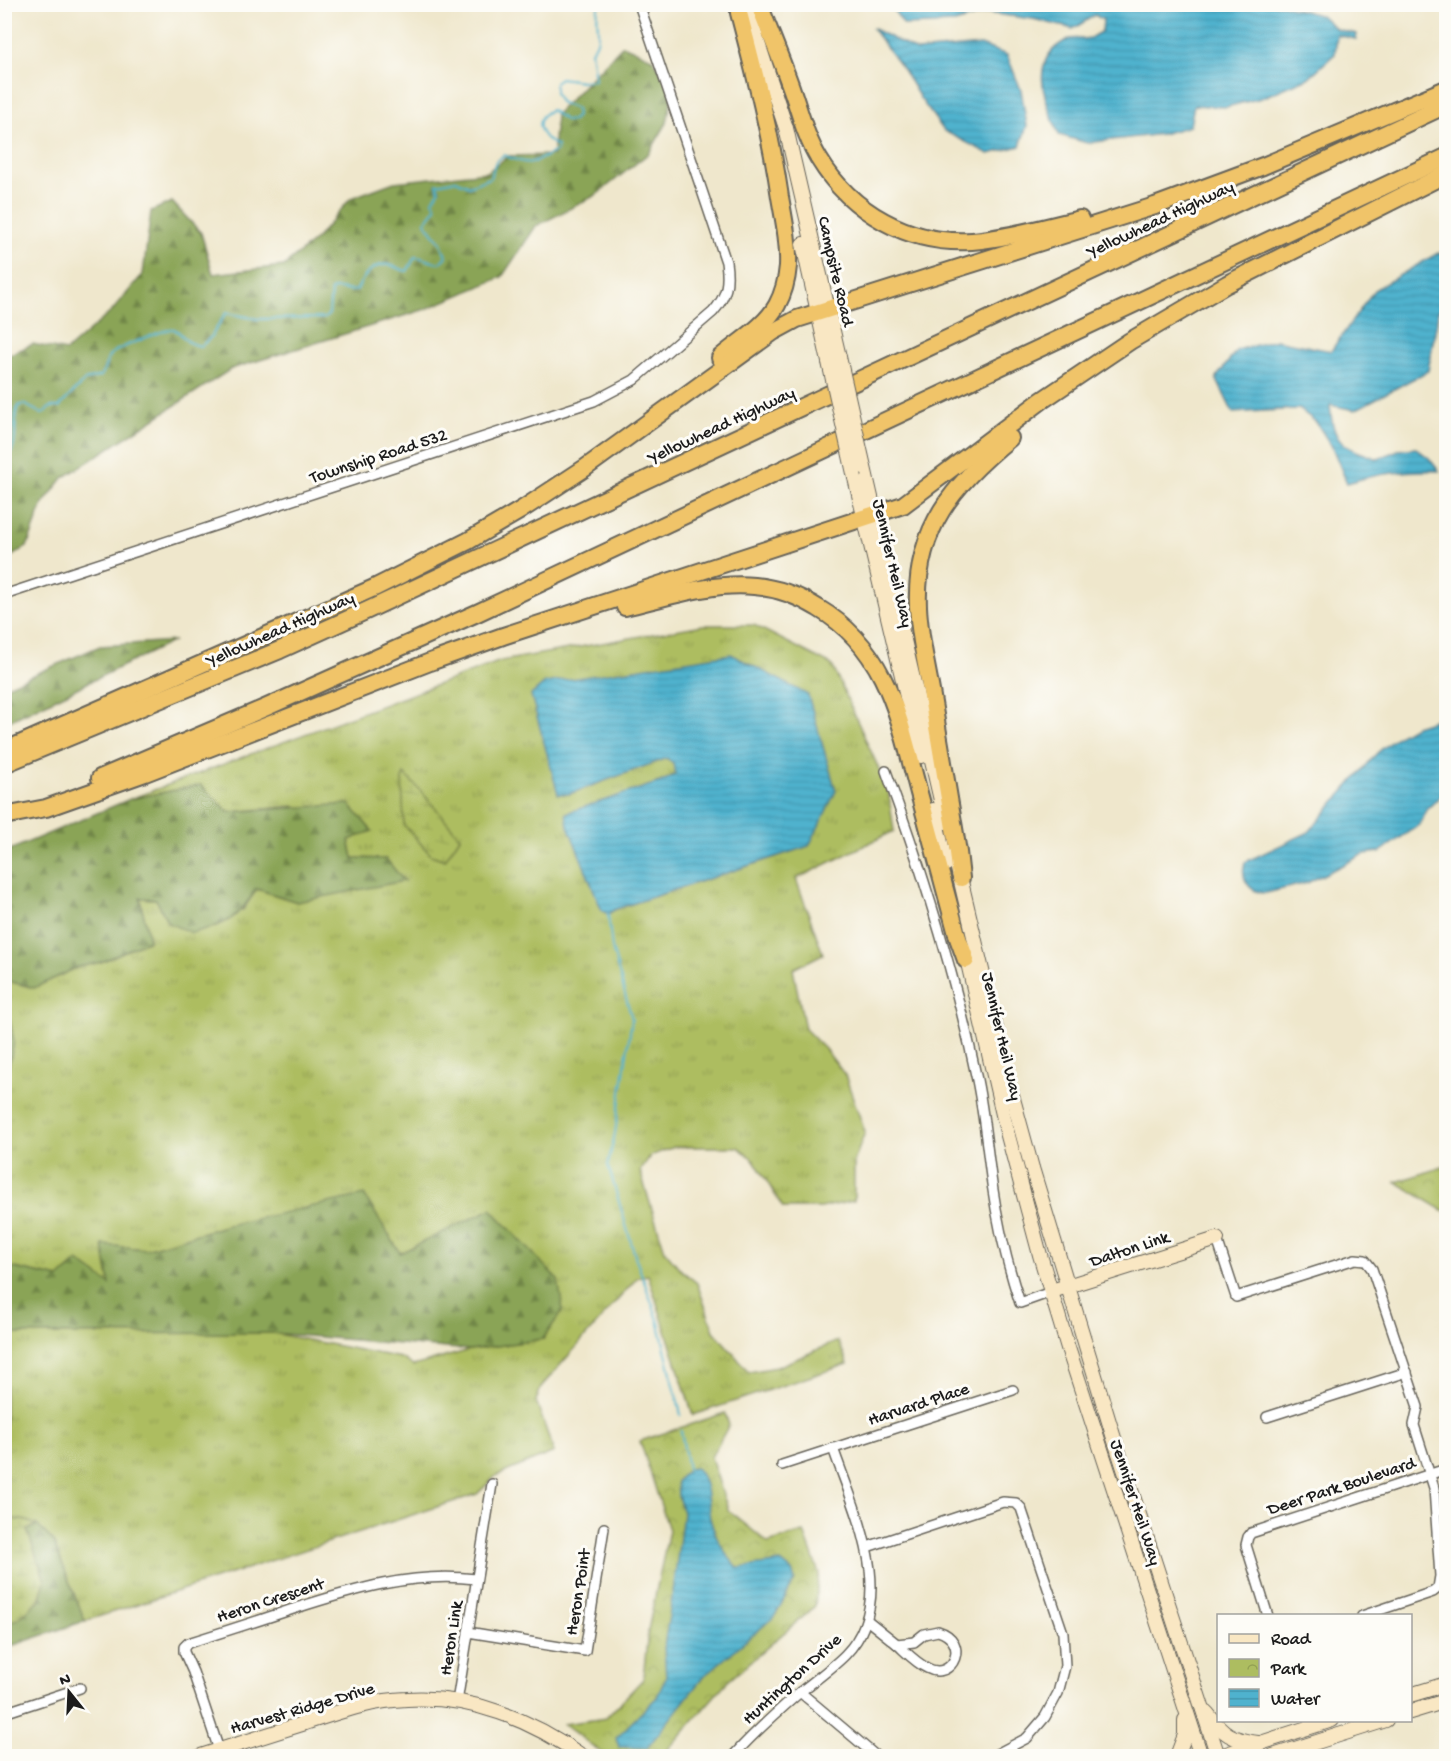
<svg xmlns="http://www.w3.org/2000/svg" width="1451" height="1761" viewBox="0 0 1451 1761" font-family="'Gochi Hand',sans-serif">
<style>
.grass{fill:url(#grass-tufts);stroke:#646c3e;stroke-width:1.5;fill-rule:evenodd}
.forest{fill:url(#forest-firs);stroke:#536039;stroke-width:1.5}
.wetland{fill:url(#wetland-marsh);stroke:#646c3e;stroke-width:1.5}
.park{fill:url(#park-crowns);stroke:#646c3e;stroke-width:1.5}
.water{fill:url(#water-rules);stroke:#366775;stroke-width:1.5}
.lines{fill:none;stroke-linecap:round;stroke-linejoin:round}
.stream{stroke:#4fb2ce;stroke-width:2}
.street-casing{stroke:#66635a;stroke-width:12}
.secondary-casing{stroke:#66635a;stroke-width:16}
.highway-casing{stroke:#66635a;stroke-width:20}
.street{stroke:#fff;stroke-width:9}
.secondary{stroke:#f9e7c3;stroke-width:14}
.highway{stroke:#f0c469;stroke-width:16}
.secondary-bridge-casing{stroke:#66635a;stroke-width:16;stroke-linecap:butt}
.secondary-bridge{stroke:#f9e7c3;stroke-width:14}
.labels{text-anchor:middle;stroke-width:6;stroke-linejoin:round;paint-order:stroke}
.street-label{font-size:18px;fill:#1c1c1c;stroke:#fdfcf7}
</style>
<defs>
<pattern id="grass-tufts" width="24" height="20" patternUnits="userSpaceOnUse" patternTransform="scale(1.5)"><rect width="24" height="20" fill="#adbd60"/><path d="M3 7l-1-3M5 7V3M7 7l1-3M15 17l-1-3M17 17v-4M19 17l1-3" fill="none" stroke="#94a253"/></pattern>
<pattern id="forest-firs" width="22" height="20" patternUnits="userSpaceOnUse" patternTransform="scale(1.5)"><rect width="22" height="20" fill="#8aa456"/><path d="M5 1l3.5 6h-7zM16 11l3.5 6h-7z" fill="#708546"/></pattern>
<pattern id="wetland-marsh" width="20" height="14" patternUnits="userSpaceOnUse" patternTransform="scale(1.5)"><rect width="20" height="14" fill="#adbd60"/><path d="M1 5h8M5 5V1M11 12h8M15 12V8" fill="none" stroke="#94a253"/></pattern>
<pattern id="park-crowns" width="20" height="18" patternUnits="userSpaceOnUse" patternTransform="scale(1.5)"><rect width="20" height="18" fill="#adbd60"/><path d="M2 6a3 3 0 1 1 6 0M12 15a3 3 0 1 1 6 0" fill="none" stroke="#94a253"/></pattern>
<pattern id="water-rules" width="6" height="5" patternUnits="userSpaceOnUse" patternTransform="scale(1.5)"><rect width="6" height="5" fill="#4fb2ce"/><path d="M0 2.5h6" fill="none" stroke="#4498b0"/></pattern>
</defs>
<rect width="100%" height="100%" fill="#fdfcf7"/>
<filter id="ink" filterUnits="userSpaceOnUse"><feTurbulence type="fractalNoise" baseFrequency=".0167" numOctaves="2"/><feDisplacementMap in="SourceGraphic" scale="12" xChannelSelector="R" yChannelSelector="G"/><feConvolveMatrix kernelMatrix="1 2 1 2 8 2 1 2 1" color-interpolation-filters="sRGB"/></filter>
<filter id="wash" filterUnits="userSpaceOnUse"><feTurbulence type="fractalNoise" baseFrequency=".008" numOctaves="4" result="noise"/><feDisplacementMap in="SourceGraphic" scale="24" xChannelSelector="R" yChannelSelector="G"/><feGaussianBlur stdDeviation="1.35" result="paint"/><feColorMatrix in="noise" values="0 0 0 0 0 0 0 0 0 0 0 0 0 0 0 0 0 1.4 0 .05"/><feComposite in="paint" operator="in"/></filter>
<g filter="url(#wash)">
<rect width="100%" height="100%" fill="#efe7cc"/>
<path class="grass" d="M703,625H754L832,665L888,789L894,831L796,879L823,954L793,969L805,1029L825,1049L845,1075L865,1132L854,1162V1201L820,1208H783L754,1160L738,1147H674L650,1156L640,1171L665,1251L681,1270L697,1283L714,1331L749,1372L777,1367L838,1341L848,1364L693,1415L648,1275L638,1277L541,1387L536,1401L554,1452L496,1476L477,1494L85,1621L53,1541L27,1521L5,1518V1337L12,1334L272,1333L401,1358L413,1366L470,1350L543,1339L400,1253L228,1225L146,1249L103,1245L111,1284L59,1278L10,1267L4,1258V1082L14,1042L5,997L4,980L34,988L78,967L101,962L149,940L140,898L156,899L168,923L243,910L257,889L297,902L386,859L353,858L349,840L372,831L294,806L229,812L201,785L130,799L501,661ZM808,695L809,846L616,909L567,814L663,781L677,774L673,764L667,758L569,794Z"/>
<g class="forest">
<path d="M623,45L652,58L666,79L672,96L667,123L649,153L596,195L536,226L502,277L426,309L231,369L63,478L43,504L27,547L5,560L4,357L33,344L66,351L112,311L143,274L151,211L172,202L201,233L213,274L284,266L317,238L351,198L394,182L487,172L508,156L553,155L556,114Z"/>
<path d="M174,641L5,723V687L100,646Z"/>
<path d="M201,785L229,812L349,804L372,831L349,840L353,858L386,859L404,881L297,902L257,889C234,922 229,923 192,933L168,923L156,899L140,898L149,940L101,962L78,967L34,988L5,980V852L130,799Z"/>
<path d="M5,997L14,1042L5,1082H4Z"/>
<path d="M364,1195L400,1253L491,1209L558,1280L563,1310L543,1339L470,1350L272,1333L12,1334L5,1337V1258L10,1267L59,1278L78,1261L110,1284L103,1245L146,1249L228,1225Z"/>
<path d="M37,1525L53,1541L85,1621L5,1648L4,1622L18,1619L39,1600L45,1581L27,1530Z"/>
</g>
<g class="wetland">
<path d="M404,774L420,790L460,837L445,860L431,855L404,825L402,779Z"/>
<path d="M5,1518L27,1521L37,1525L27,1530L45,1581L39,1600L18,1619L5,1622Z"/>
</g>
<g class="park">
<path d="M1446,1166V1212L1396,1182Z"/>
<path d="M725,1413L729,1425L711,1457L728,1510L768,1543L804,1532L819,1573L815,1606L726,1683L662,1756H606L563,1724L606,1718L643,1679L648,1630L669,1530L640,1441Z"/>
</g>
<g class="water">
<path d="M890,5H1283L1322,16L1336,29L1357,34L1356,39L1337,35L1335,54L1308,78L1261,98L1226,107L1194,105L1190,126L1162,134L1087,143L1059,135C1047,104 1025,60 1067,40C1073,37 1083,40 1090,38C1094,36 1098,33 1102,31L1103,20L1095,15L1073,29L1033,19L987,13L955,23L904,25Z"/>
<path d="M872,28L917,51L981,45L1007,55L1021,90L1027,126L1020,146L989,154L944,131L920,98L904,71Z"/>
<path d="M1438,253L1446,254V295L1439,309L1428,371L1355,410L1330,405C1333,446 1343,446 1378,459L1398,450L1416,448L1429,458L1439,471C1406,470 1378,473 1347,483L1332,447L1316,422L1299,409L1233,413L1216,378L1237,350L1276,340L1331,351L1374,290Z"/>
<path d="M731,654L808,695L836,791L809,846L616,909L608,914L602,911L568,826L566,813L663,781L676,774L673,764L667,758L569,794H558L531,695L545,683Z"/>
<path d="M1446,716V791L1428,808L1420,824L1380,852L1364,854L1307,883L1266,893C1249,893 1240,878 1245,862L1309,832L1377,753L1396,737L1415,726Z"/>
<path d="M696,1468C708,1480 707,1501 710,1518C714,1535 726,1556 738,1568L781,1562L792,1571L795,1580L774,1617L704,1676L647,1748L619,1747L616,1738L657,1697L666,1677L664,1646L673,1592L683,1513L678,1496L677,1481L688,1469Z"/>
</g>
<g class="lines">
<g class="stream">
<path d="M4,459C22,446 11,424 18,406L24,404L42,414L51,407H59L85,380L101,376C105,370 106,361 110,355C115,349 170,327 174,329C186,335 182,343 201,346L211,337L226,313L258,319L325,318L329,314L331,290C342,286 346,293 357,290C362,278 373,262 389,265C395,266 400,270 407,271L415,257C424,257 431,263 440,263L446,256L441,243L425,222L436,208L433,200L439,191L437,184L456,180L469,186L490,178L496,161L504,155C531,167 532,164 557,150V146C541,138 530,120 551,110L566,121L573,120L577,116L576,109L560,102L555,93V82L560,78L582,81L595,80L591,51C605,37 593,21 599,4"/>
<path d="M608,914L612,948L632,1019L615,1133L608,1165L636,1259L658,1320L681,1415"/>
<path d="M681,1431L688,1469"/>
</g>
</g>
</g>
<g filter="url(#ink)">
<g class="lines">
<g class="street-casing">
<g id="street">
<path d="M4,595L594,401L634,380L713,312C727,296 729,283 726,262L639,4"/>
<path d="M886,771C923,872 955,974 977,1080C984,1114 987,1149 992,1184C998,1225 1007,1264 1020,1303L1051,1292"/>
<path d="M1217,1239L1236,1297L1355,1259L1365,1260L1372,1269L1418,1407L1414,1425L1434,1488L1440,1576L1438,1588L1433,1592L1362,1616"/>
<path d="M1267,1417L1407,1372"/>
<path d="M782,1465L1013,1390"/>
<path d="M867,1547L1003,1502L1016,1503L1021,1508L1063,1633L1065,1666L1058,1693L1045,1717L1027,1738L993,1756"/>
<path d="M1268,1616L1246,1545L1248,1537L1251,1533L1446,1469"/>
<path d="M867,1620L897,1644"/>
<path d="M938,1631C971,1641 953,1682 927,1668C916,1663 906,1652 897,1644L914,1642L924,1634Z"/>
<path d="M468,1632L585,1651L604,1528"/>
<path d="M800,1692L876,1756"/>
<path d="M457,1702L492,1484"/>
<path d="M4,1713L80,1688"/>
<path d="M219,1750L193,1672L184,1652V1647L188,1643C223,1632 258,1621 293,1609C352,1590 413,1571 476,1579"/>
<path d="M733,1756C753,1734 776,1713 799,1693C814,1681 831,1669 845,1655C900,1599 854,1510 833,1448"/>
</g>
</g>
<g class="secondary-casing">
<g id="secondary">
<path d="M745,4L786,128L839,357"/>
<path d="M803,244L829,362"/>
<path d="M864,467L946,822"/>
<path d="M855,478L921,756"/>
<path d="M933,810L946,864"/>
<path d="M958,869L1009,1084L1032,1168L1113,1435L1218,1756"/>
<path d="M965,950L1007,1132L1040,1255L1068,1348L1201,1756"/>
<path d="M1058,1289L1217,1239"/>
<path d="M1410,1695L1446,1684"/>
<path d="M1410,1712L1446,1701"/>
<path d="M1207,1713C1223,1734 1232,1740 1258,1743"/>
<path d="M201,1756C235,1745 270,1734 305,1723C339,1712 372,1700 407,1699C471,1695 532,1720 582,1756"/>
<path d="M1177,1756L1185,1735V1720"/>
<path d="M1220,1756L1332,1720"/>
<path d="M1273,1756L1386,1720"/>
</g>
</g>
<g class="highway-casing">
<g id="highway">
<path d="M759,4C770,33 782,61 792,90C800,113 806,138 819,159C851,212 909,245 972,241C1008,238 1045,227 1080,219"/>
<path d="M720,358C738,342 765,327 777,305C783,294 787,278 788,266C789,243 784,220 780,197C771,135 755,74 739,13L740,4"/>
<path d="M625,607C667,597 711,582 754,586C777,588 799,596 818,608C889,650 899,720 919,793C932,841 945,889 958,938L966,960"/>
<path d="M4,751L374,588L468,541L521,510L585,468L773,332L797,319L1155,206L1263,166L1446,89"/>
<path d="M4,764L280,650L368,610L1446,105"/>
<path d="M100,778L267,707L477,613L1446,157"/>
<path d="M4,816L46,808L145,773L430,662L503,636L903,505L1041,401L1130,341L1227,284L1446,174"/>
<path d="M961,878L958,852C949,799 940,745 931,691C926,663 919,634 918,606C915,528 954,484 1010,438"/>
</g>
</g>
<use href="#street" class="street"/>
<use href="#secondary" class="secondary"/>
<use href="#highway" class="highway"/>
<g class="secondary-bridge-casing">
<g id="secondary-bridge">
<path d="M839,357L864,467"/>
<path d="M829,362L855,478"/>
</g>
</g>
<use href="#secondary-bridge" class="secondary-bridge"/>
</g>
</g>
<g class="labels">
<g class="street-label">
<text transform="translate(1160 218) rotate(-25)" y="6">Yellowhead Highway</text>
<text transform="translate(837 271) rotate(77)" y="6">Campsite Road</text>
<text transform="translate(721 424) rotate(-25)" y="6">Yellowhead Highway</text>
<text transform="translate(378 455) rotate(-18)" y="6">Township Road 532</text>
<text transform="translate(894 563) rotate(77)" y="6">Jennifer Heil Way</text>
<text transform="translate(280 628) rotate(-24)" y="6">Yellowhead Highway</text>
<text transform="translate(1003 1036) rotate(77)" y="6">Jennifer Heil Way</text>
<text transform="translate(1129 1248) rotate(-18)" y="6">Dalton Link</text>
<text transform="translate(918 1403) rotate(-18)" y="6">Harvard Place</text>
<text transform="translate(1341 1485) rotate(-18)" y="6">Deer Park Boulevard</text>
<text transform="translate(1137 1502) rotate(72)" y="6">Jennifer Heil Way</text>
<text transform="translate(577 1592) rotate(-81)" y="6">Heron Point</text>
<text transform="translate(270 1599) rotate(-18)" y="6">Heron Crescent</text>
<text transform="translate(450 1638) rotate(-81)" y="6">Heron Link</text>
<text transform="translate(791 1678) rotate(-42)" y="6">Huntington Drive</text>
<text transform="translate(302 1707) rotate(-16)" y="6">Harvest Ridge Drive</text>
</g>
</g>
<rect width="1451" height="1761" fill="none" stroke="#fdfcf7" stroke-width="24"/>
<rect x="1217" y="1614" width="195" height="108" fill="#fdfcf7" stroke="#a3a29f" stroke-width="1.5"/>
<rect x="1229" y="1634" width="30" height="9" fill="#f9e7c3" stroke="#a3a29f" stroke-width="1.5"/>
<text x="1271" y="1644" font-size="18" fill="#1c1c1c">Road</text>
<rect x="1229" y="1659" width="30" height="18" fill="url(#park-crowns)" stroke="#a3a29f" stroke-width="1.5"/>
<text x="1271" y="1674" font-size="18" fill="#1c1c1c">Park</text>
<rect x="1229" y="1689" width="30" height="18" fill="url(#water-rules)" stroke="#a3a29f" stroke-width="1.5"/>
<text x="1271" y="1704" font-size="18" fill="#1c1c1c">Water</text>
<g transform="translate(69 1692) rotate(342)" stroke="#fdfcf7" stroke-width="4.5" paint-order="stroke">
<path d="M0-4.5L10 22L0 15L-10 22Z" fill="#1c1c1c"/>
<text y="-9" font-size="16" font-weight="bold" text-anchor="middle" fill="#1c1c1c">N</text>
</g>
</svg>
